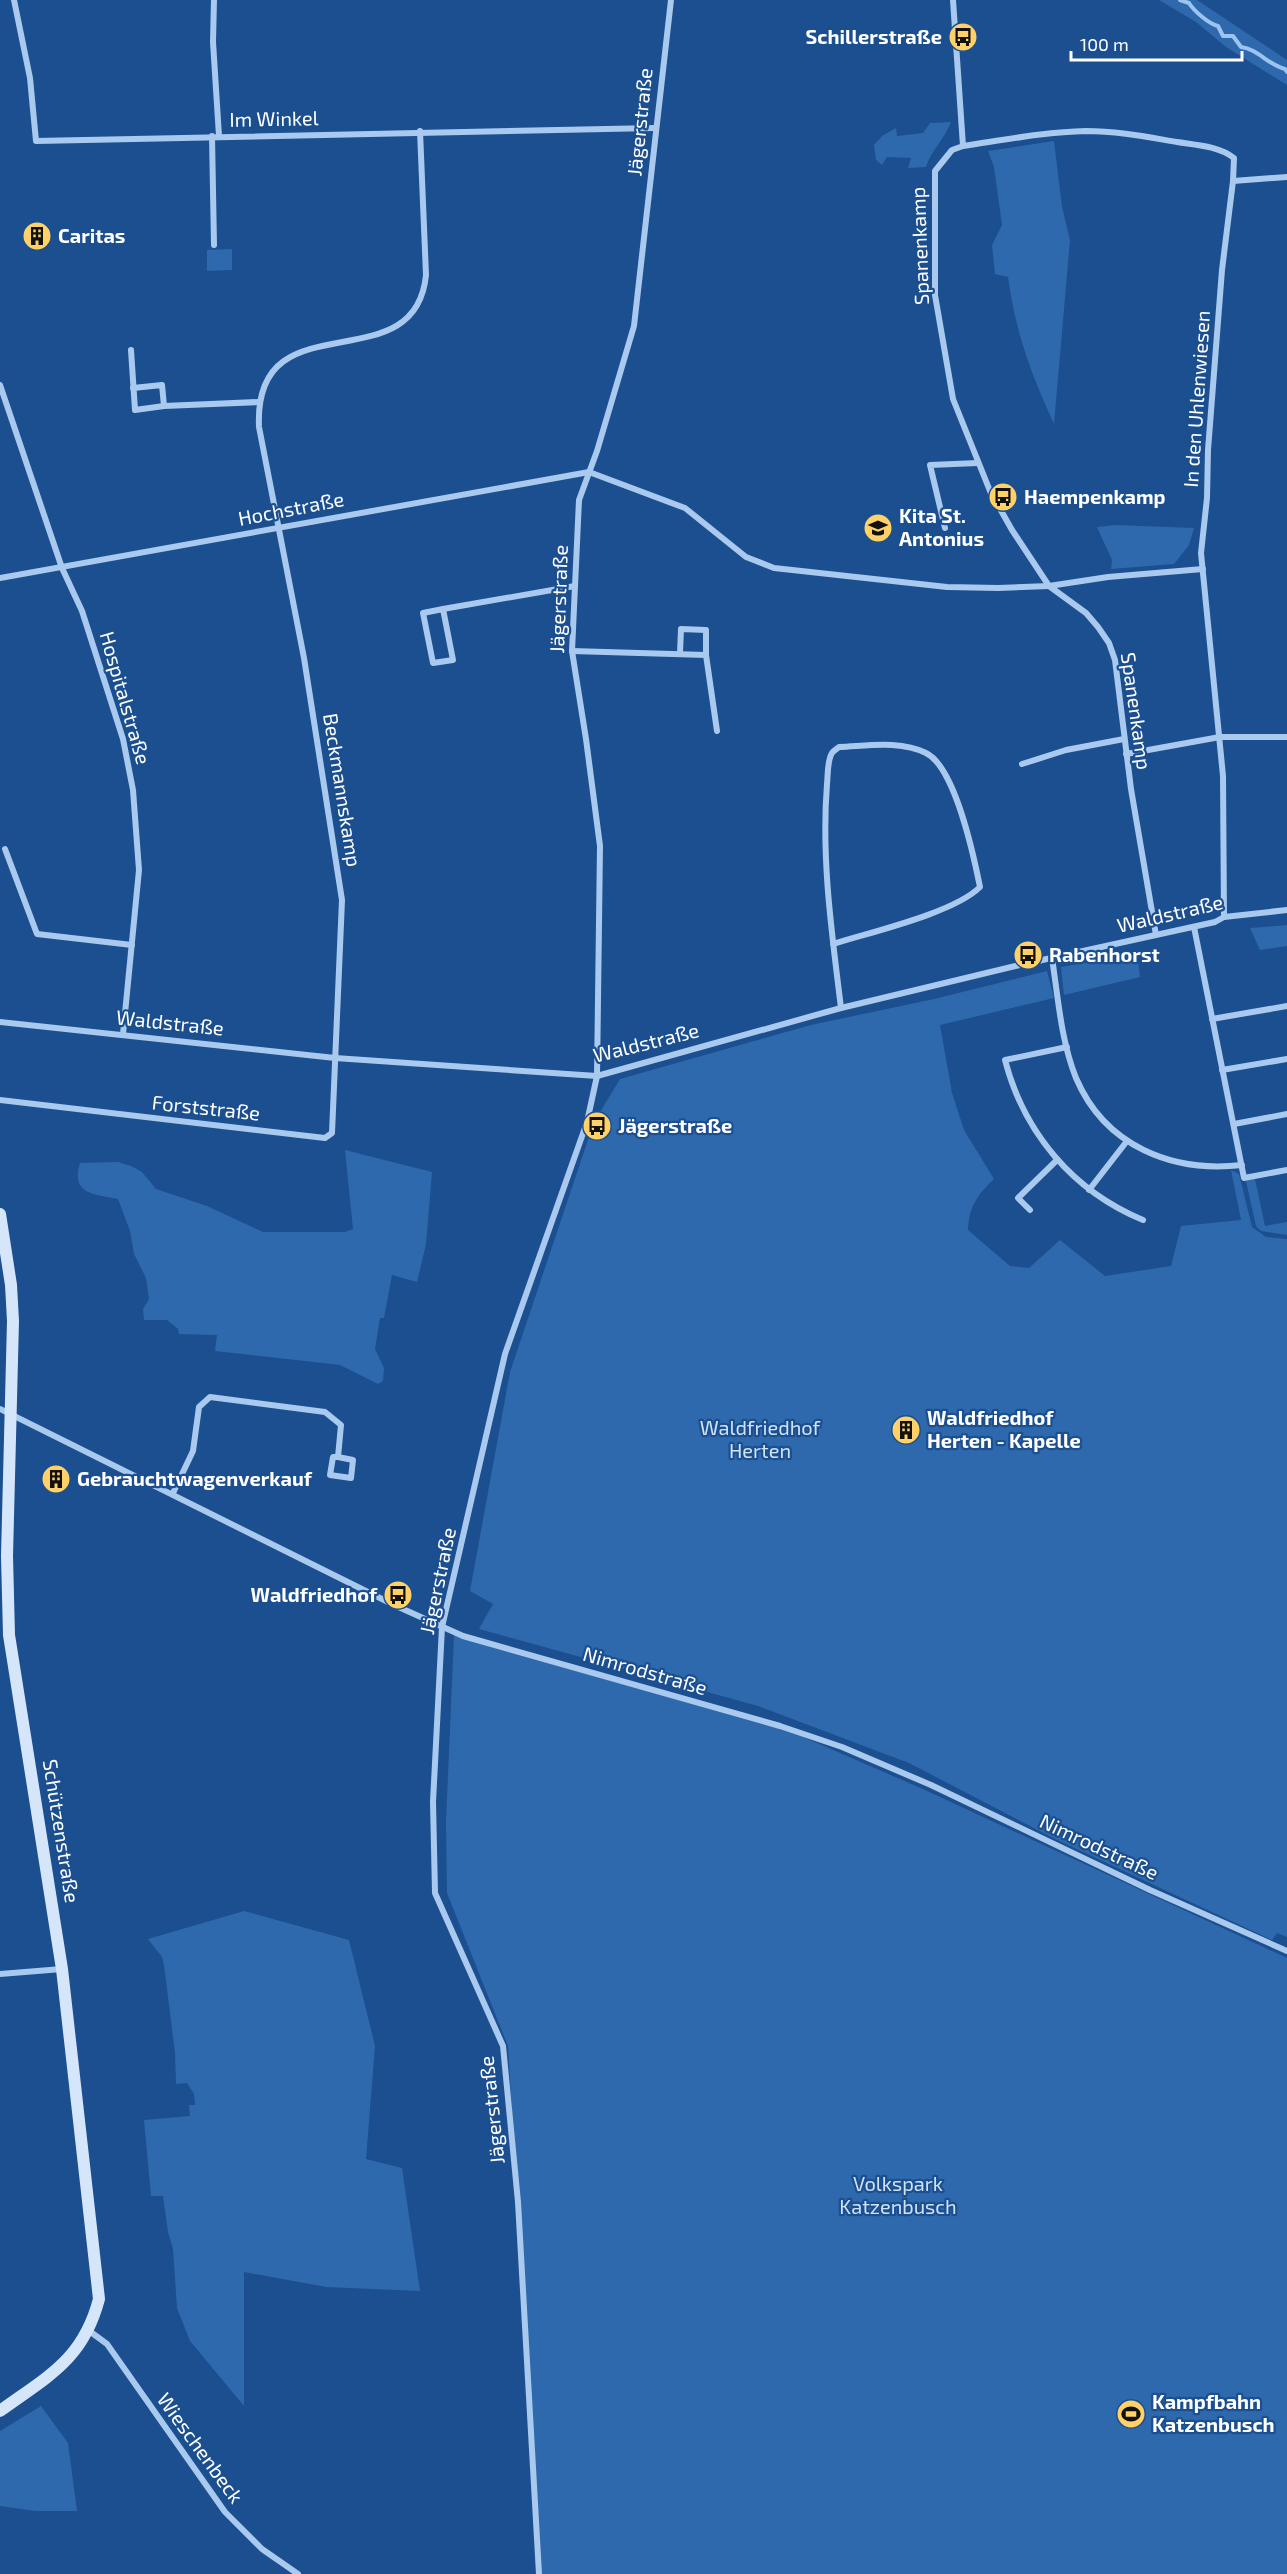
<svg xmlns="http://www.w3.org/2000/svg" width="1287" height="2574" viewBox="0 0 1287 2574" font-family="'Exo 2',sans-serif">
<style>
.green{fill:#2e69ad}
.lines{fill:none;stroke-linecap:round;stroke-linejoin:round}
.stream{stroke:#9cc4f0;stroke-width:4}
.street{stroke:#a9c9ee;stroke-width:6}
.secondary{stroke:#d6e6fa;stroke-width:12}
.labels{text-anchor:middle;stroke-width:4.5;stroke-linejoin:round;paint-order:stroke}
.poi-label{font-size:20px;font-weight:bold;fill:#fff;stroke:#1b4f8f;text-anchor:start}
.street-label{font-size:20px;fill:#fff;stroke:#1b4f8f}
.park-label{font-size:20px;fill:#cfe3fa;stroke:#1b4f8f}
</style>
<rect width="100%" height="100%" fill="#1b4f8f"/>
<g class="green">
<path d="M1159,0H1197L1287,60V85L1226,47L1196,22Z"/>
<path d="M951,122C945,139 931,150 926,167L908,168L911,158L887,157L882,165L876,160L874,145L882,136L896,128L897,136L923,133L930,123Z"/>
<path d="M1054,141L1062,207L1070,240L1054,424C1030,371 1016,334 1008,277L995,274L992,245L1002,225L994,167L988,151Z"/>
<path d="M232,249V270L207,271V250Z"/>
<path d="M1116,525L1194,528L1189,545L1174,564L1111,569L1112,560L1097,527Z"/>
<path d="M1287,925V946L1260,950L1250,928Z"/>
<path d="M1137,954L1140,977L1064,995L1061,967Z"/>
<path d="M1047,971L1054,998L940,1025L952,1093L964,1130L994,1179C977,1195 969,1207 968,1230L1010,1266L1029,1268L1060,1240L1105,1276L1171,1266L1181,1226L1241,1220L1231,1170L1239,1174L1252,1227L1266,1237L1287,1239V1937L1277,1933L1272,1940L1051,1837L909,1763L758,1706L479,1629L493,1604L470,1591L510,1372L594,1122L620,1079L811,1025L934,999Z"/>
<path d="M345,1150L432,1172L426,1244L417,1282L392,1275L384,1318H380L375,1349L384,1368L383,1381L378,1384L340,1365L215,1351L217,1335L179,1334L178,1329L167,1320H144L143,1309L149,1299L146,1278L134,1254L130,1231L118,1199C95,1194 70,1195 80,1163L118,1162L131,1166L142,1172L156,1189L207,1206L263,1232H345L353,1229Z"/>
<path d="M1255,1179L1265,1226L1287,1222V1235L1261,1231L1256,1226L1246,1181Z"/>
<path d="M454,1635L778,1726L925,1790L1287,1958V2574H540L508,2046L447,1893L446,1822Z"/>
<path d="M244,1911L349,1940L375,2046L366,2159L402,2168L420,2291L326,2287L244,2272V2406L190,2341L177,2308L173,2249L168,2232L163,2196H151L144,2120L190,2116L189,2105H195L194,2094L187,2083L176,2084L175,2053L164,1965L162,1957L148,1939Z"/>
<path d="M41,2406L68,2443L77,2511H35L0,2506V2431Z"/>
</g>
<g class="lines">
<path class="stream" d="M1180,0L1189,3C1194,11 1209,24 1218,26L1223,36H1233L1241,47C1258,49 1268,65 1285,69L1287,72"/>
<g class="street">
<path d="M14,0L30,78L36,141L655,128"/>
<path d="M214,0L213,42L219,136"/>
<path d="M953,0L963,146L952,150L935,171V295L953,399L990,491L1012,530L1049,586L1086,613L1098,627L1109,643L1115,660L1131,789L1156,935"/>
<path d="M212,136L214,245"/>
<path d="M963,146C1004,140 1045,132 1086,131C1117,131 1147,137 1177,142C1196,145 1219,146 1234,158L1233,181L1222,270L1208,450L1207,498L1201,553L1223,776L1224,917"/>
<path d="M1233,181L1287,177"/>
<path d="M131,350L135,410L164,406L259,402"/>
<path d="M0,385L62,568L82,611L123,739L133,790L139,870L123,1034"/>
<path d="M133,388L162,385L164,406"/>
<path d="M945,528L930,465L978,463"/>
<path d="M0,578L589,472L685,508L746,557L774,568L947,587L998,588L1049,586L1108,577L1203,569"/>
<path d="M443,609L453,660L433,663L423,613L443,609L575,586"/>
<path d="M572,651L706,655L717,731"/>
<path d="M680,653L681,629L706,630V655"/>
<path d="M1126,754L1220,737H1287"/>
<path d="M1022,764L1066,750L1124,739"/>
<path d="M5,849L37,934L132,945"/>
<path d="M1194,927L1244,1178L1287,1170"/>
<path d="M833,944C871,932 954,913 980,887C974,857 955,767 926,753C900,740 867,746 839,747C838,748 833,751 832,753C827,761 828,775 827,784C821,859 832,934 841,1008"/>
<path d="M1052,958C1058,997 1061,1041 1076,1078C1105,1146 1172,1173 1242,1165"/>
<path d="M1212,1019L1287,1006"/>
<path d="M0,1022L335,1058L597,1076L841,1008L1024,964L1215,922L1224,917L1287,910"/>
<path d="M1067,1047L1005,1060C1024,1133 1073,1191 1143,1220"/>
<path d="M1222,1070L1287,1059"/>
<path d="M0,1100L325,1138L332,1133L342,900L304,658L259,427C253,295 415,386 426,275L420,131"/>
<path d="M1234,1124L1287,1114"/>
<path d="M1089,1190L1127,1141"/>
<path d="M1030,1210L1018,1198L1057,1160"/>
<path d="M0,1409L394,1605L463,1636L780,1726L842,1747L931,1785L1150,1890L1287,1951"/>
<path d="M173,1493L193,1451L199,1407L210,1397L325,1412L341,1425L338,1457H333L330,1475L351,1478L353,1460L338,1457"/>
<path d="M0,1974L62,1969"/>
<path d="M88,2330L107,2344L225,2512L262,2549L298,2574"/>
<path d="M539,2574L518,2202L503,2046L435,1893L433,1802L442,1627L505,1354L587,1122L597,1076L600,846L586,739L572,651L579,500L597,451L634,326L671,0"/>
</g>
<path class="secondary" d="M0,1214L11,1285L13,1321L7,1556L9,1635L62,1969L99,2299C83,2360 48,2376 0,2411"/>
</g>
<defs>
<g id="bus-disc" transform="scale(1.5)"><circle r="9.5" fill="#ffd166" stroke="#1b4f8f"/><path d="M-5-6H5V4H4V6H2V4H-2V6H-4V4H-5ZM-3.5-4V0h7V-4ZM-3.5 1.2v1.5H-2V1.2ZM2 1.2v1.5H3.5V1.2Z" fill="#111"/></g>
<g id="building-disc" transform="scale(1.5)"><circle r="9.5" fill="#ffd166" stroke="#1b4f8f"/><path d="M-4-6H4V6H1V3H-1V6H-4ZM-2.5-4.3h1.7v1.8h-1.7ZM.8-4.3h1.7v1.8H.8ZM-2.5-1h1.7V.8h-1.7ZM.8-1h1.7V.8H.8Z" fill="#111"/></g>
<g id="school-disc" transform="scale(1.5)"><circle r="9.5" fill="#ffd166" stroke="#1b4f8f"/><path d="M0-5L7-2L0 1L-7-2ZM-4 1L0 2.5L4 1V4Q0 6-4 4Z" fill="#111"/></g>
<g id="stadium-disc" transform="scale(1.5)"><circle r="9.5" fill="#ffd166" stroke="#1b4f8f"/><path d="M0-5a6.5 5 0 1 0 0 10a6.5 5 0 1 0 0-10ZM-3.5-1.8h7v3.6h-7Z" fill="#111"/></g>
</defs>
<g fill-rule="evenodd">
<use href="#bus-disc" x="963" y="37"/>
<use href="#building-disc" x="37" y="236"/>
<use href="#bus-disc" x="1003" y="497"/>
<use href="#school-disc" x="878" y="528"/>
<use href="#bus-disc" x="1028" y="955"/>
<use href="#bus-disc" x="597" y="1126"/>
<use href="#building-disc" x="906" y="1430"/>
<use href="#building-disc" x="56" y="1479"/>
<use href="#bus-disc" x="398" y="1595"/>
<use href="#stadium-disc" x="1131" y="2414"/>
</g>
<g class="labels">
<g class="poi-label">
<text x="942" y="44" text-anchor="end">Schillerstraße</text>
<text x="58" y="243">Caritas</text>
<text x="1024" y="504">Haempenkamp</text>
<text x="899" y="523">Kita St.<tspan x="899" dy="23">Antonius</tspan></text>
<text x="1049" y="962">Rabenhorst</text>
<text x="618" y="1133">Jägerstraße</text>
<text x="927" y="1425">Waldfriedhof<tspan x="927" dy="23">Herten - Kapelle</tspan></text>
<text x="77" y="1486">Gebrauchtwagenverkauf</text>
<text x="377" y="1602" text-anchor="end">Waldfriedhof</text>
<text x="1152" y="2409">Kampfbahn<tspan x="1152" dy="23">Katzenbusch</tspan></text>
</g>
<g class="street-label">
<text transform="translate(274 119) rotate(-1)" y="7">Im Winkel</text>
<text transform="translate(640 122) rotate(-84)" y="7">Jägerstraße</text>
<text transform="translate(920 246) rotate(-92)" y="7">Spanenkamp</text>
<text transform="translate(1197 399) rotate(-86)" y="7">In den Uhlenwiesen</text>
<text transform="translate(291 509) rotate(-11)" y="7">Hochstraße</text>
<text transform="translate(559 599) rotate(-88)" y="7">Jägerstraße</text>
<text transform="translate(125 698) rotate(74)" y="7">Hospitalstraße</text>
<text transform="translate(1136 711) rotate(82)" y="7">Spanenkamp</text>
<text transform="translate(342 790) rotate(81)" y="7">Beckmannskamp</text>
<text transform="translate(1170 914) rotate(-13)" y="7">Waldstraße</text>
<text transform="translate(170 1023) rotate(6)" y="7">Waldstraße</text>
<text transform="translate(646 1043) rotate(-14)" y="7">Waldstraße</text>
<text transform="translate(206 1108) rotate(6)" y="7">Forststraße</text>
<text transform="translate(438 1581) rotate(-78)" y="7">Jägerstraße</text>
<text transform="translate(645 1671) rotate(16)" y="7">Nimrodstraße</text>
<text transform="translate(61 1831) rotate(81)" y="7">Schützenstraße</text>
<text transform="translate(1099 1847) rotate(25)" y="7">Nimrodstraße</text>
<text transform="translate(492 2110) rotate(-96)" y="7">Jägerstraße</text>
<text transform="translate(200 2448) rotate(54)" y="7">Wieschenbeck</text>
</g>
<g class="park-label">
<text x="760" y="1435">Waldfriedhof<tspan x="760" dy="23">Herten</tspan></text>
<text x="898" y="2191">Volkspark<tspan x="898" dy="23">Katzenbusch</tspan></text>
</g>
</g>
<path d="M1071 51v9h171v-9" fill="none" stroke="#ffffff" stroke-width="3"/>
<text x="1080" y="51" font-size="18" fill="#ffffff" stroke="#1b4f8f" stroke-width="4.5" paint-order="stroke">100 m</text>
</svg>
